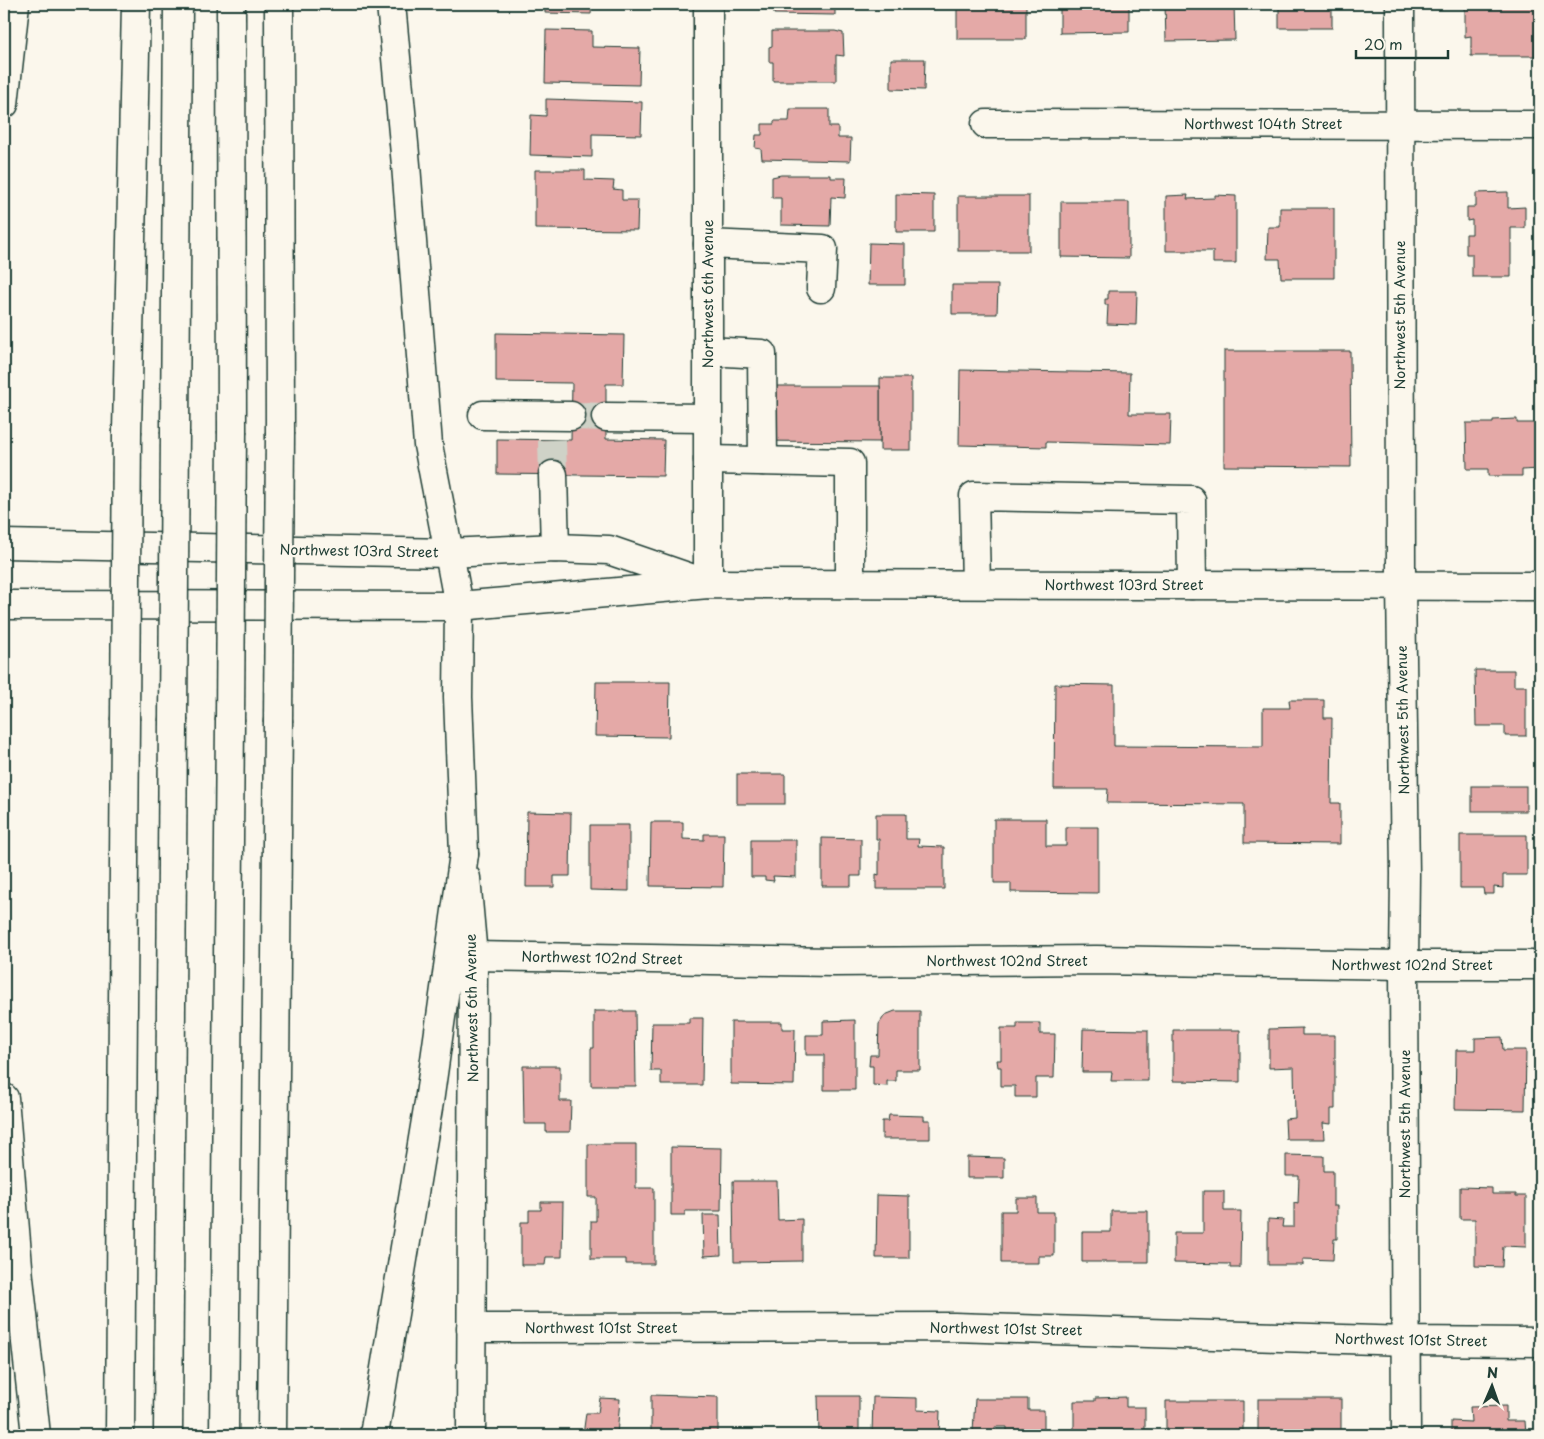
<svg xmlns="http://www.w3.org/2000/svg" width="1544" height="1439" viewBox="0 0 1544 1439" font-family="'Playpen Sans',sans-serif">
<style>
.building{fill:#e4a9a7;stroke:#1f3d34}
.lines{fill:none;stroke-linecap:round;stroke-linejoin:round}
.minor-tunnel{stroke:#cfd2c7;stroke-width:28;stroke-dasharray:28 14;stroke-linecap:butt}
.minor-casing{stroke:#1f3d34;stroke-width:31}
.major-casing{stroke:#1f3d34;stroke-width:31}
.highway-casing{stroke:#1f3d34;stroke-width:31}
.minor{stroke:#fbf7ec;stroke-width:28}
.major{stroke:#fbf7ec;stroke-width:28}
.highway{stroke:#fbf7ec;stroke-width:28}
.highway-bridge-casing{stroke:#1f3d34;stroke-width:31;stroke-linecap:butt}
.highway-bridge{stroke:#fbf7ec;stroke-width:28}
.labels{text-anchor:middle;stroke-width:4.5;stroke-linejoin:round;paint-order:stroke}
.street-label{font-size:14px;fill:#1f3d34;stroke:#fbf7ec}
</style>
<rect width="100%" height="100%" fill="#fbf7ec"/>
<filter id="ink" filterUnits="userSpaceOnUse"><feTurbulence type="fractalNoise" baseFrequency=".02" numOctaves="2"/><feDisplacementMap in="SourceGraphic" scale="10" xChannelSelector="R" yChannelSelector="G"/><feConvolveMatrix kernelMatrix="1 2 1 2 8 2 1 2 1" color-interpolation-filters="sRGB"/></filter>
<g filter="url(#ink)">
<g class="building">
<path d="M545,4H592L591,14L545,13Z"/>
<path d="M774,4H835V15L774,14Z"/>
<rect x="957" y="4" width="69" height="35"/>
<path d="M1060,4H1129V32L1060,33Z"/>
<path d="M1165,4H1234L1235,40L1166,41Z"/>
<rect x="1279" y="4" width="53" height="24"/>
<path d="M1465,4H1536L1535,56H1471V36L1465,37Z"/>
<path d="M546,30L592,31V47L640,48L639,85L545,83Z"/>
<path d="M772,31H835L843,33L844,56L836,55V81H773V62H769V47L772,46Z"/>
<path d="M891,59H925L924,90L891,89Z"/>
<path d="M546,99L642,102L641,135L592,134V157L530,155L531,115L546,116Z"/>
<path d="M790,109H829V127H838V138H851L850,161L762,159L761,149L755,148L756,135H762V124H774V121H789Z"/>
<path d="M535,170H585V180L614,181L613,189L622,190V200H638L637,230L535,229Z"/>
<path d="M781,175H831V178H846L845,198L831,197L830,226L781,225V198H772V177Z"/>
<path d="M1508,192V208L1525,207V228H1511V277H1472V254H1466V234H1472V220L1467,221V207H1476V193Z"/>
<path d="M896,194L934,195V232H896Z"/>
<path d="M1188,195L1187,199L1215,198V195L1236,196V263H1213V251H1166V196Z"/>
<rect x="958" y="196" width="71" height="55"/>
<path d="M1061,202H1129V258L1061,257Z"/>
<path d="M1280,208H1334V278H1281L1280,259H1267L1268,227H1280Z"/>
<path d="M869,243L905,244V285H868Z"/>
<path d="M952,285H998L997,314H952Z"/>
<path d="M1108,291H1137L1136,325L1107,324L1108,305H1105V299H1108Z"/>
<path d="M496,333L624,335L623,384H606V439L664,440L663,476L497,474V439L571,440L572,383L496,382Z"/>
<path d="M1224,351H1350L1351,467L1224,466Z"/>
<path d="M960,370L1130,373L1129,414H1171L1170,445L1046,442V447L959,445Z"/>
<rect x="880" y="378" width="31" height="72"/>
<path d="M757,386H880V442L757,441Z"/>
<path d="M1517,419V423H1540V469L1522,470V476H1488V469H1467L1466,423H1493V420Z"/>
<path d="M1475,670H1514V686H1526V736H1505V726H1476Z"/>
<path d="M596,682H670L669,737L595,736Z"/>
<path d="M1055,684L1114,685V746L1263,747V708H1290L1289,700H1324V718H1332L1331,803H1340V844L1244,843V804L1107,803L1108,789H1054Z"/>
<rect x="737" y="774" width="48" height="30"/>
<rect x="1472" y="786" width="54" height="25"/>
<path d="M527,812L571,813L570,876H554V887H526Z"/>
<path d="M876,814H906V839H919L918,846L944,847V889H876V874L879,875V839H876Z"/>
<path d="M994,819H1046V846H1066V827H1098V893L1011,892V883H994Z"/>
<path d="M651,822H683V839L704,840V834H724L723,887L650,886Z"/>
<path d="M590,825H629V891L590,890Z"/>
<path d="M1460,835H1527V875H1503V888L1494,887V894H1484L1483,888H1460Z"/>
<path d="M822,838L861,839V876H851V886H822Z"/>
<path d="M1539,839H1540V891H1538Z"/>
<path d="M751,840H796V877L773,876L774,881L765,880V877H751Z"/>
<path d="M594,1011H635L636,1086H591V1048H594Z"/>
<path d="M895,1011H920V1070H896V1081H887V1086L873,1085V1066H869L870,1055H878L879,1024L885,1015Z"/>
<path d="M689,1018H703L702,1085H661V1071H651L652,1023H689Z"/>
<path d="M855,1020V1090H824V1055H806V1035H823V1021Z"/>
<path d="M731,1022H782V1029H795L794,1085L731,1084Z"/>
<path d="M1017,1023H1040V1034H1055L1054,1078H1036V1097H1015V1086H1001V1067H998L997,1060H1001V1028H1017Z"/>
<path d="M1302,1028V1035H1335V1109H1331V1124L1323,1123L1324,1139H1286L1285,1119L1295,1118L1294,1067L1269,1068V1029Z"/>
<path d="M1083,1029L1148,1030V1081H1111L1112,1072H1082Z"/>
<path d="M1173,1030H1240V1082L1173,1081Z"/>
<path d="M1502,1037L1503,1050H1526L1525,1110L1455,1109L1456,1050H1475V1038Z"/>
<path d="M523,1066H560V1101H571L570,1132H546V1124H524Z"/>
<path d="M889,1115L924,1116V1120H930V1139H882V1121H888Z"/>
<path d="M588,1144H636V1188H654V1264H626V1259H591V1221H596V1197H588Z"/>
<path d="M671,1147L722,1148L721,1211H685V1215H671Z"/>
<path d="M1286,1155L1324,1156V1171H1333V1206H1337V1239H1334L1333,1260L1303,1259V1265H1268V1219L1283,1220L1282,1227H1294V1203L1298,1204L1299,1176H1286Z"/>
<path d="M967,1157L1004,1158V1178H967Z"/>
<path d="M733,1181H777L778,1220L802,1219V1261L734,1262Z"/>
<path d="M1460,1187L1492,1188V1194H1516V1196H1526V1247L1503,1246L1502,1267L1475,1266V1219H1460Z"/>
<path d="M1203,1191H1224V1211H1241L1240,1268H1230V1264L1174,1263V1233H1203Z"/>
<path d="M877,1195L909,1196V1258H876Z"/>
<path d="M1016,1198H1037V1212H1054V1256H1039V1263H1001V1211H1016Z"/>
<path d="M541,1202H563L562,1257H546L545,1265H521V1222H529V1210H541Z"/>
<path d="M1111,1211H1148V1262H1082V1232H1111Z"/>
<path d="M1538,1211H1540V1251H1539Z"/>
<path d="M703,1215H720L721,1255L704,1256Z"/>
<path d="M651,1395L718,1397V1435H651Z"/>
<path d="M818,1396H859V1435H819Z"/>
<path d="M873,1397L917,1398V1410L940,1411L939,1435H872Z"/>
<path d="M1126,1397V1407H1145V1430H1150V1435H1074V1401H1095V1398Z"/>
<path d="M600,1398L620,1399L617,1435H583L586,1413H598Z"/>
<path d="M975,1399H1028V1410H1044V1435H1007V1427H995V1432H973Z"/>
<rect x="1258" y="1399" width="83" height="36"/>
<path d="M1166,1401H1243V1435L1166,1434Z"/>
<path d="M1506,1406V1421H1525L1526,1435H1451V1421L1471,1422L1470,1407Z"/>
</g>
<g class="lines">
<g class="minor-tunnel">
<path d="M571,416L606,417"/>
<path d="M552,440L553,475"/>
</g>
<g class="minor-casing">
<g id="minor">
<path d="M1400,4L1401,586L1405,874L1404,965L1406,1435"/>
<path d="M986,124L1540,125"/>
<path d="M708,244L823,249L821,288"/>
<path d="M708,351L762,354L763,461"/>
<path d="M483,415L571,416"/>
<path d="M606,417L708,418"/>
<path d="M708,460L850,463V584"/>
<path d="M553,475L555,548"/>
<path d="M708,584V4"/>
<path d="M976,584L974,496L1191,500L1192,585"/>
<path d="M466,878L473,956L471,1435"/>
<path d="M473,956L834,962L1096,960L1404,965H1540"/>
<path d="M471,1328L954,1327L1407,1341L1540,1342"/>
</g>
</g>
<g class="major-casing">
<g id="major">
<path d="M4,544L449,553L555,548L609,550L699,581"/>
<path d="M449,553L459,606L458,697L464,854"/>
<path d="M4,605L459,606L708,584L1540,586"/>
</g>
</g>
<g class="highway-casing">
<g id="highway">
<path d="M231,4L232,431"/>
<path d="M279,4L280,432"/>
<path d="M391,4L406,165L428,445L449,553"/>
<path d="M4,104L15,4"/>
<path d="M127,431L136,4"/>
<path d="M175,431L178,4"/>
<path d="M4,1098L19,1278L36,1435"/>
<path d="M120,1435L125,720"/>
<path d="M168,1435L173,721"/>
<path d="M224,1435L230,721"/>
<path d="M272,1435L278,722"/>
<path d="M374,1435L429,1102L464,854"/>
</g>
</g>
<use href="#minor" class="minor"/>
<use href="#major" class="major"/>
<use href="#highway" class="highway"/>
<g class="highway-bridge-casing">
<g id="highway-bridge">
<path d="M125,720L127,431"/>
<path d="M173,721L175,431"/>
<path d="M230,721L232,431"/>
<path d="M278,722L280,432"/>
</g>
</g>
<use href="#highway-bridge" class="highway-bridge"/>
</g>
</g>
<g class="labels">
<g class="street-label">
<text x="1263" y="129">Northwest 104th Street</text>
<text transform="translate(708 294) rotate(-90)" y="5">Northwest 6th Avenue</text>
<text transform="translate(1400 315) rotate(-90)" y="5">Northwest 5th Avenue</text>
<text transform="translate(359 551) rotate(1)" y="5">Northwest 103rd Street</text>
<text x="1124" y="590">Northwest 103rd Street</text>
<text transform="translate(1403 720) rotate(-91)" y="5">Northwest 5th Avenue</text>
<text transform="translate(602 958) rotate(1)" y="5">Northwest 102nd Street</text>
<text x="1007" y="966">Northwest 102nd Street</text>
<text x="1412" y="970">Northwest 102nd Street</text>
<text transform="translate(472 1008) rotate(-91)" y="5">Northwest 6th Avenue</text>
<text transform="translate(1405 1124) rotate(-90)" y="5">Northwest 5th Avenue</text>
<text x="601" y="1333">Northwest 101st Street</text>
<text transform="translate(1006 1329) rotate(1)" y="5">Northwest 101st Street</text>
<text transform="translate(1411 1340) rotate(1)" y="5">Northwest 101st Street</text>
</g>
</g>
<rect width="1544" height="1439" fill="none" stroke="#fbf7ec" stroke-width="20"/>
<rect x="10" y="10" width="1524" height="1419" fill="none" stroke="#1f3d34" stroke-width="2" filter="url(#ink)"/>
<g transform="translate(1492 1386) rotate(2)" stroke="#fbf7ec" stroke-width="4" paint-order="stroke">
<path d="M0-4L9 19L0 12L-9 19Z" fill="#1f3d34"/>
<text y="-8" font-size="14" font-weight="bold" text-anchor="middle" fill="#1f3d34">N</text>
</g>
<path d="M1356 50v8h92v-8" fill="none" stroke="#1f3d34" stroke-width="2.5"/>
<text x="1364" y="50" font-size="15" fill="#1f3d34" stroke="#fbf7ec" stroke-width="4" paint-order="stroke">20 m</text>
</svg>
